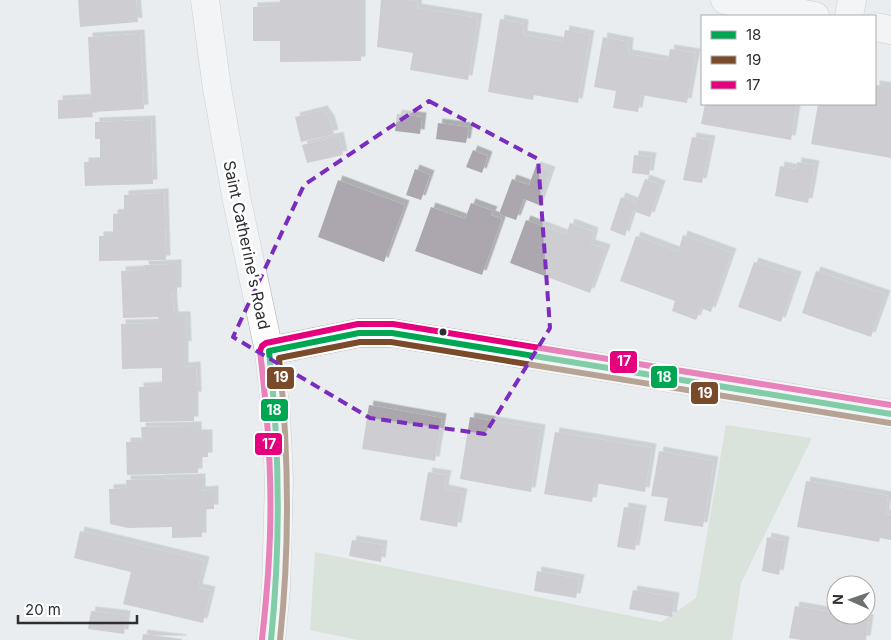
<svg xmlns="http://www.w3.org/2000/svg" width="891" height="640" viewBox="0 0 891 640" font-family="Inter,sans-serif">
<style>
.green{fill:#c6d6c4}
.building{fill:#aca7af;filter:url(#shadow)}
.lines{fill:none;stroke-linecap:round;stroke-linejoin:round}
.street-casing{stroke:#abadae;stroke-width:29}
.street{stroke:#fcfcfd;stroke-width:28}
.bus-1-casing{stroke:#fff;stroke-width:10}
.bus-2-casing{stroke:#fff;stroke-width:10}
.bus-3-casing{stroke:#fff;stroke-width:10}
.bus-1{stroke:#00a651;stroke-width:6}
.bus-2{stroke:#7a4b2a;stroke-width:6}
.bus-3{stroke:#e5007d;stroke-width:6}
.marked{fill:none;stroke:#7b2cbf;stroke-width:4;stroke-dasharray:10 6;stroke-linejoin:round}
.bus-dot{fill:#2c2e2f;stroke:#fff;stroke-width:2}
.labels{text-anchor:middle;stroke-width:5;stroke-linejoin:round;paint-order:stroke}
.street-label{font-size:16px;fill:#2c2e2f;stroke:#fff}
.line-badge{stroke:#fff;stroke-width:2}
.badge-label{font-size:14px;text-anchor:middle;font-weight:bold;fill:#fff}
</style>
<defs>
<filter id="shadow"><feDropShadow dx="4.5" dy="-4.5" stdDeviation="0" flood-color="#0004"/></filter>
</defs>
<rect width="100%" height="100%" fill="#eaedef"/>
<path class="green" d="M726,425L812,438L741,583L732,640H358L310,630L315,552L661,622L696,598Z"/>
<g class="building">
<path d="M78,0H136L138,22L80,27Z"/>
<path d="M280,0H361V61L280,62V41H253V7L280,6Z"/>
<path d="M381,0H407L418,2L417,8L478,18L468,80L410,70L413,53L377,47Z"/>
<path d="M500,19L524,24L523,35L563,42L565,30L590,35L578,103L534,95L533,100L488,92Z"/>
<path d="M140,34L144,109L92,112L93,117L58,119V100L91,98L88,37Z"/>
<path d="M603,37L629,42L628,54L668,61L670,49L696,53L687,103L641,95L638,112L613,108L616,91L594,87Z"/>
<path d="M875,85L891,87V158L811,144L818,104H875Z"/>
<path d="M705,104H797L791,140L701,124Z"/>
<path d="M323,110L330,120L334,134L301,142L295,117Z"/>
<path d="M397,114L422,117L420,134L395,131Z"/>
<path d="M151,120L153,184L85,186L84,162H100V139H95V122Z"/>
<path d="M438,123L469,127L466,143L436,139Z"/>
<path d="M339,136L343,155L307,163L302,145Z"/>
<path d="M692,137L711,140L702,183L683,180Z"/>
<path d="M473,150L488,156L482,173L466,167Z"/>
<path d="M634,155L652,157L649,175L632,173Z"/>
<path d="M797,162L815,165L808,203L775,196L780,166L796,169Z"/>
<path d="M536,166L551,171L539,205L524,199L516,220L499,214L512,179L529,185Z"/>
<path d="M415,169L430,175L421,200L406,195Z"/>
<path d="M645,179L661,185L650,217L633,211L625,236L610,230L621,197L636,203Z"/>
<path d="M338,180L405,205L384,262L318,237Z"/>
<path d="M164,193L166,260L99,261V236H113V214L124,213V195Z"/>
<path d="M471,203L493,211L491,215L502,219L482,275L415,251L431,207L465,219Z"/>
<path d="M526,220L566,235L570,223L594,232L591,244L606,249L590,293L510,263Z"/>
<path d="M683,235L732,253L711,312L701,308L696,320L672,311L675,301L620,281L636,236L678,252Z"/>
<path d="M754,262L797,276L781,322L738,307Z"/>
<path d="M177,264V292H172L174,316H186L187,346L184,345V367L196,366L197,396H194V421L140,422L139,387L162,386V368L122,369L121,324L159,323L158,317L123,318L121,271L145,270L144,265Z"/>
<path d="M816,271L886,295L871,337L802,313Z"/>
<path d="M369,405L442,418L435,461L362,449Z"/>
<path d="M470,417L541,429L531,492L460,479Z"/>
<path d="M197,426V434H208V457H198V473L127,475L126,442H142L141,427Z"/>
<path d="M555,432L652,448L645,492L595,483L592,502L544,494Z"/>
<path d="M659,451L714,461L703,527L664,521L668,498L651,496Z"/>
<path d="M428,472L447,475L444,489L463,493L457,527L420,520Z"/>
<path d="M201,478V491L214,490V509H202V537L172,538V527L128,528L110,524L109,489L127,488L126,480Z"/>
<path d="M806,481L888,496L885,514L891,515V540L880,538L879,542L797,527Z"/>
<path d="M624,507L642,510L635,550L617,547Z"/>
<path d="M80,531L205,561L198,588L211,591L203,623L123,604L131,572L74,558Z"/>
<path d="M767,537L785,541L779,575L762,571Z"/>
<path d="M352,540L383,545L381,562L349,556Z"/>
<path d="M537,571L580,579L576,598L534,591Z"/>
<path d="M834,582L846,584L836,585V601L830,600Z"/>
<path d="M633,590L675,597L672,617L629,609Z"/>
<path d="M795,606L836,613V615L869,619L866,640H802L789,638Z"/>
<path d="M91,611L126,615L124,634L88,629Z"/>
<path d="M143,634L182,639V640H142Z"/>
</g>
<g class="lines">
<g class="street-casing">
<g id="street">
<path d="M205,0L217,88L237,201L269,351L276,415L279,480L276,589L271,640"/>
<path d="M725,0L815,16"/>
<path d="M849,16L852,0"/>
<path d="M875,27L891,30"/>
<path d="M269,351L359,333H392L891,414"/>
</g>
</g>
<use href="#street" class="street"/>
<g class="bus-1-casing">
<path id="bus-1" d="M271,640C281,542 280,449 269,351L359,333H392L891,414"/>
</g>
<g class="bus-2-casing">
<path id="bus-2" d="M280,640C290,546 289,452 279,358L360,342H391L890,423"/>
</g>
<g class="bus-3-casing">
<path id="bus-3" d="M262,639C268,586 272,532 270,478C269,435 265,393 260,351L262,346L266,343L358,324H393L891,405"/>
</g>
<use href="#bus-1" class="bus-1"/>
<use href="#bus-2" class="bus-2"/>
<use href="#bus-3" class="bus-3"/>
</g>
<path d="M0 0H891V640H0ZM429,101L538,159L550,328L485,434L370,418L233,337L304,185Z" fill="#eaedef" fill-opacity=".55" fill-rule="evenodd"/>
<path class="marked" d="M429,101L538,159L550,328L485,434L370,418L233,337L304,185Z"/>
<circle class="bus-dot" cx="443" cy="332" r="4.5"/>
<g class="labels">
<g class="street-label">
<text transform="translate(247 245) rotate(78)" y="6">Saint Catherine's Road</text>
</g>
</g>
<g class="line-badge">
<rect x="609" y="350" width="29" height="24" rx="5" fill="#e5007d"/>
<rect x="650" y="365" width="28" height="24" rx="5" fill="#00a651"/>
<rect x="266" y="366" width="29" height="24" rx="5" fill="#7a4b2a"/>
<rect x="690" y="381" width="29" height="24" rx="5" fill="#7a4b2a"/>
<rect x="260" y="398" width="29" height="24" rx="5" fill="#00a651"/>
<rect x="254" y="432" width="29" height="24" rx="5" fill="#e5007d"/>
</g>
<g class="badge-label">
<text x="624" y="366">17</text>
<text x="664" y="382">18</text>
<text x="281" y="382">19</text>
<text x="705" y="398">19</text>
<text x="274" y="415">18</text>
<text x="269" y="449">17</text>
</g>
<rect x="701" y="15" width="175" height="90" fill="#ffffff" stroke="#ababac"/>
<rect x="711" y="31" width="25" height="8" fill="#00a651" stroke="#ababac"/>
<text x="746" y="40" font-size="15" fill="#2c2e2f">18</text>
<rect x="711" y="56" width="25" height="8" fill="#7a4b2a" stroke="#ababac"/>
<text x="746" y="65" font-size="15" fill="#2c2e2f">19</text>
<rect x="711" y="81" width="25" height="8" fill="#e5007d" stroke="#ababac"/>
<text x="746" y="90" font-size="15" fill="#2c2e2f">17</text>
<g transform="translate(851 600) rotate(272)"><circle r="24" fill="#ffffff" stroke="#ababac"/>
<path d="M0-4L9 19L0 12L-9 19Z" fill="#6e7172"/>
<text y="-8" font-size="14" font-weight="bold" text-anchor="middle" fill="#2c2e2f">N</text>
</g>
<path d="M18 615v8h119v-8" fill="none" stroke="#2c2e2f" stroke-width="2.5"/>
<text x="25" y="615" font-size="15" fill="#2c2e2f" stroke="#ffffff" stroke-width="4" paint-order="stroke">20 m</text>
</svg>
